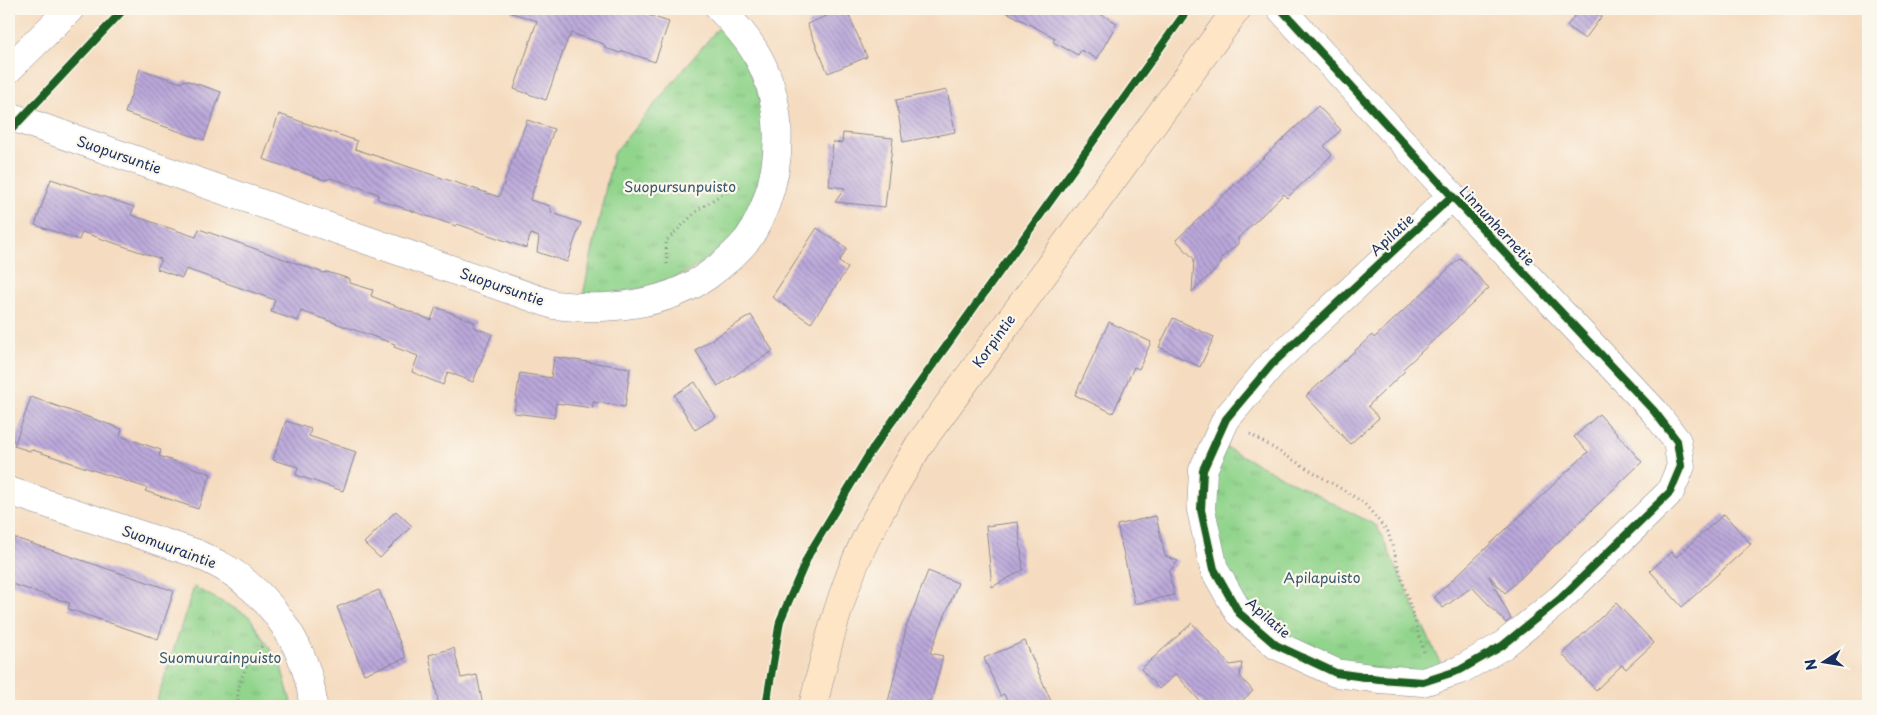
<svg xmlns="http://www.w3.org/2000/svg" width="1877" height="715" viewBox="0 0 1877 715" font-family="'Playpen Sans',sans-serif">
<style>
.grass{fill:url(#grass-tufts);stroke:#568275}
.building{fill:url(#building-back-hatch)}
.lines{fill:none;stroke-linecap:round;stroke-linejoin:round}
.street-casing{stroke:#88868f;stroke-width:29}
.secondary-casing{stroke:#88868f;stroke-width:29}
.path{stroke:#88868f;stroke-width:3;stroke-dasharray:1 4;stroke-linecap:butt}
.street{stroke:#fff;stroke-width:28}
.secondary{stroke:#fee5c5;stroke-width:28}
.cycleway-casing{stroke:#fbf7ec;stroke-width:11}
.cycleway{stroke:#1b5e20;stroke-width:8}
.labels{text-anchor:middle;stroke-width:4.5;stroke-linejoin:round;paint-order:stroke}
.street-label{font-size:14px;fill:#1b2f5e;stroke:#fbf7ec}
.park-label{font-size:14px;fill:#38586a;stroke:#fbf7ec}
</style>
<defs>
<pattern id="grass-tufts" width="24" height="20" patternUnits="userSpaceOnUse" patternTransform="scale(1.25)"><rect width="24" height="20" fill="#91d48c"/><path d="M3 7l-1-3M5 7V3M7 7l1-3M15 17l-1-3M17 17v-4M19 17l1-3" fill="none" stroke="#7cb67b"/></pattern>
<pattern id="building-back-hatch" width="6" height="6" patternUnits="userSpaceOnUse" patternTransform="scale(1.25)"><rect width="6" height="6" fill="#bba8da"/><path d="M-1 5l2 2M0 0l6 6M5-1l2 2" fill="none" stroke="#9789b4"/></pattern>
</defs>
<rect width="100%" height="100%" fill="#fbf7ec"/>
<filter id="ink" filterUnits="userSpaceOnUse"><feTurbulence type="fractalNoise" baseFrequency=".02" numOctaves="2"/><feDisplacementMap in="SourceGraphic" scale="10" xChannelSelector="R" yChannelSelector="G"/><feConvolveMatrix kernelMatrix="1 2 1 2 8 2 1 2 1" color-interpolation-filters="sRGB"/></filter>
<filter id="wash" filterUnits="userSpaceOnUse"><feTurbulence type="fractalNoise" baseFrequency=".0096" numOctaves="4" result="noise"/><feDisplacementMap in="SourceGraphic" scale="20" xChannelSelector="R" yChannelSelector="G"/><feGaussianBlur stdDeviation="1.12" result="paint"/><feColorMatrix in="noise" values="0 0 0 0 0 0 0 0 0 0 0 0 0 0 0 0 0 1.4 0 .05"/><feComposite in="paint" operator="in"/></filter>
<g filter="url(#wash)">
<rect width="100%" height="100%" fill="#f5dcc0"/>
<g class="grass">
<path d="M719,27C771,79 780,167 738,229C729,242 712,256 699,265C664,288 623,293 583,295L613,154Z"/>
<path d="M1223,446L1377,526L1442,667L1415,674L1348,665L1279,638L1245,607L1221,566L1210,510L1211,472Z"/>
<path d="M194,587L249,616L281,666L292,706H155Z"/>
</g>
<g id="blocks">
<g class="building">
<path d="M512,9H630L669,22L655,62L623,51L620,53L605,48L604,44L571,33L569,39L568,38L546,100L514,89L537,21L512,13Z"/>
<path d="M843,9H846L867,57L828,73L807,24Z"/>
<path d="M1001,9H1091L1117,23L1097,59L1081,50L1078,55L1053,42L1055,38Z"/>
<path d="M1579,9H1607L1585,39L1567,26Z"/>
<path d="M140,69L181,83L185,80L221,92L204,140L125,113Z"/>
<path d="M947,90L955,132L903,142L896,100Z"/>
<path d="M1318,106L1341,130L1324,146L1332,155L1287,198L1284,194L1238,238V244L1221,258V264L1192,292L1194,259L1176,240Z"/>
<path d="M279,114L357,141L355,149L499,197L527,120L554,129L530,200L550,206L552,213L581,223L567,262L537,252L539,237L531,234L526,248L457,224L456,226L377,199L379,194L331,178L325,180L263,159Z"/>
<path d="M843,133L893,138L885,207L835,202L845,188L829,186L833,142L842,143Z"/>
<path d="M51,179L134,207L131,215L196,237L199,229L324,273L327,272L350,279V283L373,290L371,296L431,320L436,307L475,322L473,327L492,334L473,382L448,372L443,385L412,372L418,356L394,347L395,344L301,311L298,321L271,312L275,300L186,269L182,278L157,269L161,259L82,232L79,240L35,225Z"/>
<path d="M817,228L847,248L839,262L848,268L811,323L772,297Z"/>
<path d="M1460,258L1489,288L1403,369L1405,371L1368,406L1379,418L1350,444L1306,396L1372,335L1374,338Z"/>
<path d="M751,315L773,351L718,386L695,350Z"/>
<path d="M1173,318L1214,337L1200,367L1159,347Z"/>
<path d="M1109,322L1151,342L1139,369L1134,367L1113,413L1075,395Z"/>
<path d="M554,357L630,368L625,407L593,402V408L556,403L554,418L514,413L520,373L551,378Z"/>
<path d="M695,382L716,417L695,430L674,395Z"/>
<path d="M31,397L122,429L120,436L161,450L159,456L211,474L198,509L145,491L147,488L33,450L30,451L14,446Z"/>
<path d="M1599,414L1642,462L1505,593L1489,576L1511,619L1506,623L1472,587L1443,608L1434,597L1588,452L1574,437Z"/>
<path d="M286,421L311,429L309,436L356,452L343,491L296,475L298,467L273,460Z"/>
<path d="M396,511L412,526L380,558L364,543Z"/>
<path d="M1724,514L1751,544L1682,607L1650,571L1671,552L1676,557Z"/>
<path d="M1156,516L1165,556L1178,561L1169,572L1174,595L1135,604L1117,525Z"/>
<path d="M1018,522L1023,570L992,587L986,526Z"/>
<path d="M9,536L174,591L158,639L68,609L70,603L9,583Z"/>
<path d="M928,571L958,583L930,653L943,656L931,702H928L926,706H887L907,625Z"/>
<path d="M379,590L406,658L364,674L337,607Z"/>
<path d="M1616,603L1654,643L1626,669L1622,665L1596,690L1562,654Z"/>
<path d="M1192,623L1230,665L1242,663L1240,676L1253,691L1236,706H1204L1176,674L1159,689L1141,669Z"/>
<path d="M1025,641L1053,706H1009L1004,694L1000,696L984,658Z"/>
<path d="M454,648L461,678L477,675L483,706H439L429,655Z"/>
</g>
</g>
</g>
<g filter="url(#ink)">
<use href="#blocks" fill-opacity="0" stroke="#88868f" stroke-width="1"/>
<g class="lines">
<g class="street-casing">
<g id="street">
<path d="M1281,9L1452,196L1654,411L1677,441L1681,466L1670,492L1560,599L1502,646L1460,670L1423,682L1379,679L1336,673L1276,645L1239,613L1214,569L1201,510L1203,470L1226,419L1272,364L1452,196"/>
<path d="M9,69L70,9"/>
<path d="M9,116L554,305C605,311 664,306 707,276C721,266 736,253 747,240C755,230 761,215 766,203C784,154 782,95 754,50C744,34 733,22 720,9"/>
<path d="M9,491L195,553C212,561 230,569 245,582C281,611 310,658 313,706"/>
</g>
</g>
<g class="secondary-casing">
<path id="secondary" d="M813,706C823,664 833,621 848,581C865,533 893,489 919,445L1237,9"/>
</g>
<g class="path">
<path d="M667,264L666,241L699,209L722,194L740,187"/>
<path d="M1250,434L1363,502L1388,532L1424,652"/>
<path d="M237,706C238,679 245,665 263,645"/>
</g>
<use href="#street" class="street"/>
<use href="#secondary" class="secondary"/>
<g class="cycleway-casing">
<g id="cycleway">
<path d="M1281,9L1452,196L1654,411L1677,441L1681,466L1670,492L1560,599L1502,646L1460,670L1423,682L1379,679L1336,673L1276,645L1239,613L1214,569L1201,510L1203,470L1226,419L1272,364L1452,196"/>
<path d="M9,132L124,9"/>
<path d="M766,706L780,621L809,554L871,451L1188,9"/>
</g>
</g>
<use href="#cycleway" class="cycleway"/>
</g>
</g>
<g class="labels">
<g class="street-label">
<text transform="translate(119 155) rotate(19)" y="5">Suopursuntie</text>
<text transform="translate(1497 226) rotate(47)" y="5">Linnunhernetie</text>
<text transform="translate(1392 235) rotate(-43)" y="5">Apilatie</text>
<text transform="translate(502 287) rotate(19)" y="5">Suopursuntie</text>
<text transform="translate(994 341) rotate(-54)" y="5">Korpintie</text>
<text transform="translate(169 547) rotate(20)" y="5">Suomuuraintie</text>
<text transform="translate(1268 618) rotate(41)" y="5">Apilatie</text>
</g>
<g class="park-label">
<text x="680" y="192">Suopursunpuisto</text>
<text x="1322" y="583">Apilapuisto</text>
<text x="220" y="663">Suomuurainpuisto</text>
</g>
</g>
<rect width="1877" height="715" fill="none" stroke="#fbf7ec" stroke-width="30"/>
<g transform="translate(1824 662) rotate(258)" stroke="#fbf7ec" stroke-width="4" paint-order="stroke">
<path d="M0-4L9 19L0 12L-9 19Z" fill="#1b2f5e"/>
<text y="-8" font-size="14" font-weight="bold" text-anchor="middle" fill="#1b2f5e">N</text>
</g>
</svg>
